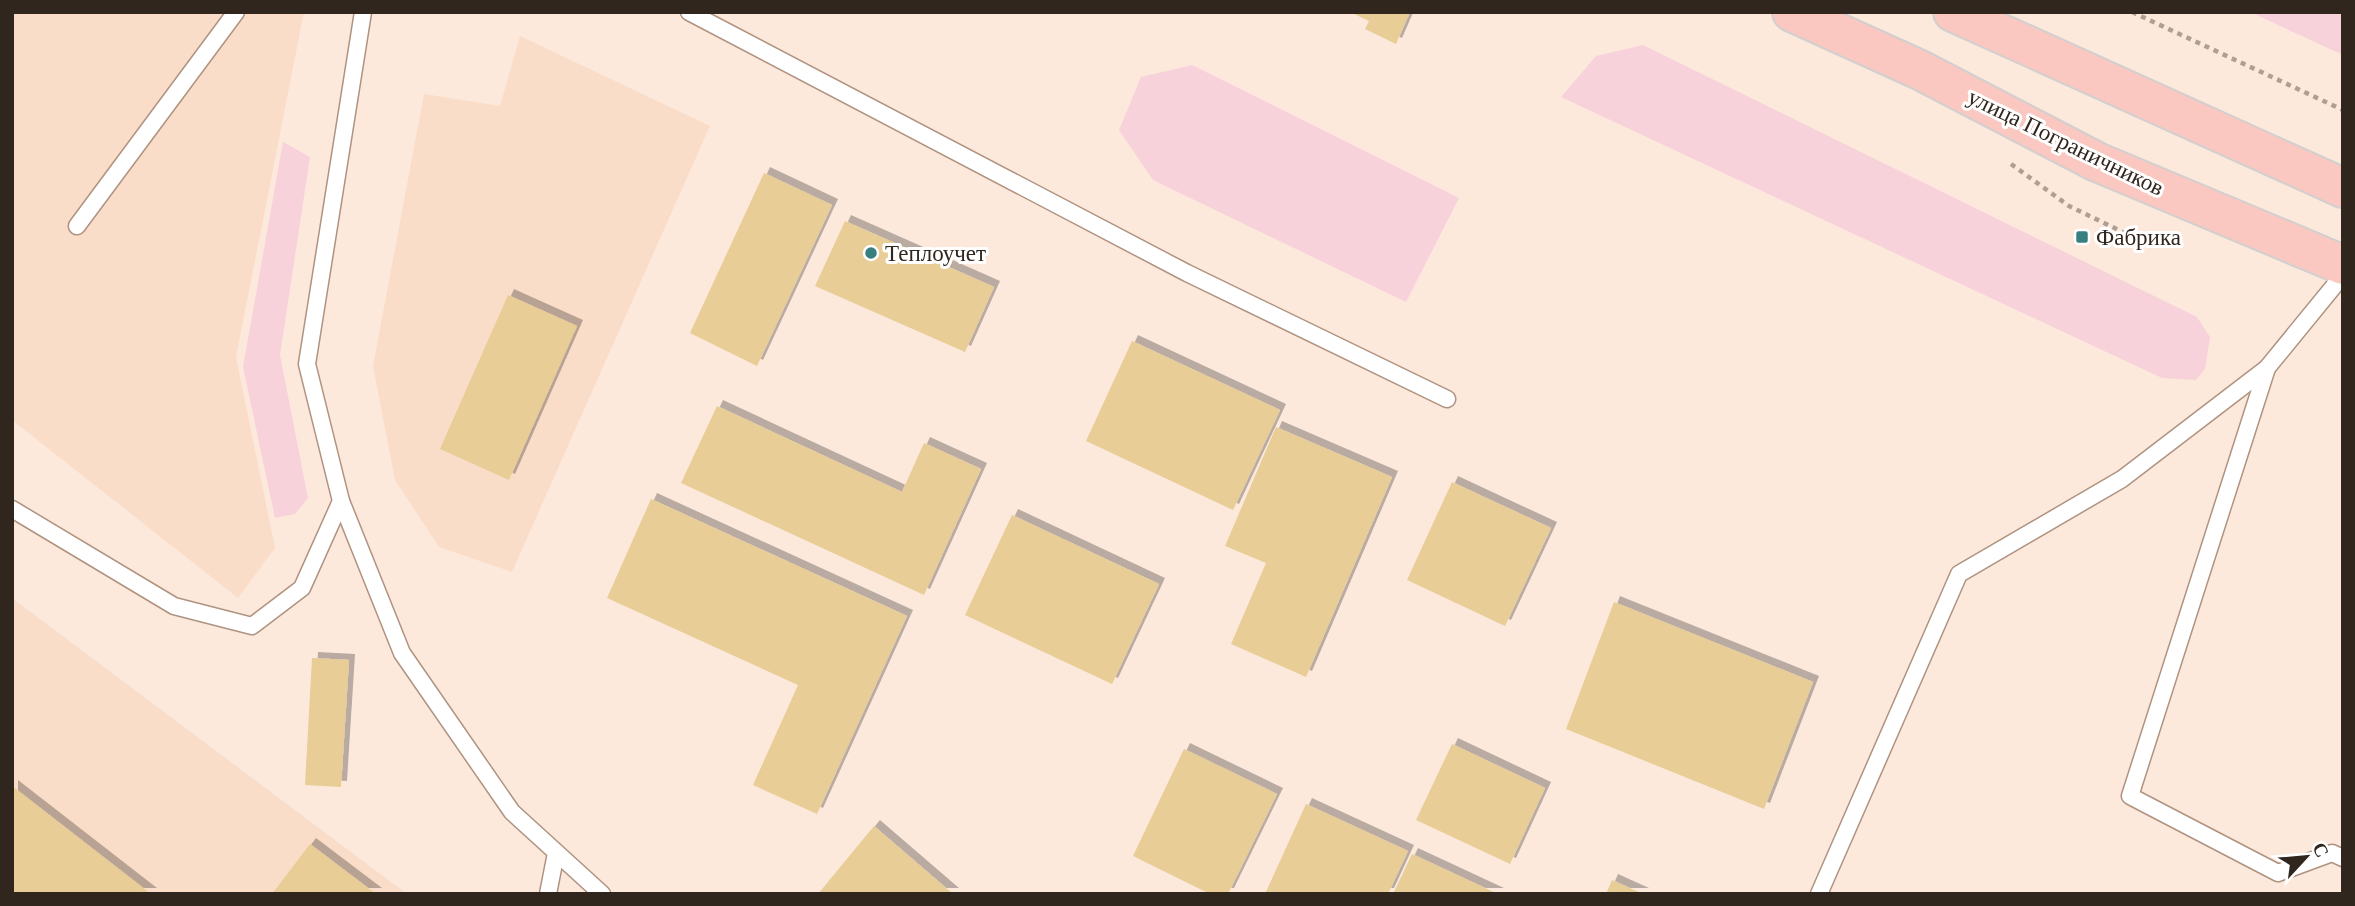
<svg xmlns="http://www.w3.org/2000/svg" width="2355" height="906" viewBox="0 0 2355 906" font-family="'Times New Roman',serif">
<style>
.built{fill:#faddc8}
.green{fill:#f8d2db}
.building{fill:#e8cd97;filter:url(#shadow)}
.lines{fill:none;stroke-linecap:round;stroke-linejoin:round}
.service-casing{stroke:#af9380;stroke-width:19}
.primary-casing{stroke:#d2cfce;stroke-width:42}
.path{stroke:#af9f93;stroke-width:4.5;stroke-dasharray:5 5;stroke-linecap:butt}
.service{stroke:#fff;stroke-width:16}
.primary{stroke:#fac8c0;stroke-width:38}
.poi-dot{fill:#388080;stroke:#fff;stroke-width:2.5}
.labels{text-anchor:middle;stroke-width:6;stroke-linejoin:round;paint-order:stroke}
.street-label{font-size:23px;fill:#31261e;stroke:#fff}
.poi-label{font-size:23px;fill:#31261e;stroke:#fff;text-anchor:start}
</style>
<defs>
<filter id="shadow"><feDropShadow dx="6" dy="-6" stdDeviation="0" flood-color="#0004"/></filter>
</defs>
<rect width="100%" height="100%" fill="#fce9dc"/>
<g class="built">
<path d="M12,12H304L236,357L275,548L238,598L12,420Z"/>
<path d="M520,36L710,126L512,572L439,547L395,480L373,366L424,94L500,106Z"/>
<path d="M12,598L407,894H12Z"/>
</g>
<g class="green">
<path d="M2250,12H2343V55Z"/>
<path d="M1643,45L2197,317L2210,337L2205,369L2196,380L2162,378L1561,97L1596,56Z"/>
<path d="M1192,65L1459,198L1406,302L1153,180L1119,130L1141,77Z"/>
<path d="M283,142L310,157L280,355L308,498L295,514L275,518L243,367Z"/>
</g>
<g class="building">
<path d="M1350,12H1410L1396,44L1365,29L1369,21Z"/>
<path d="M764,173L832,205L757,366L690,333Z"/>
<path d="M845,221L994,287L965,352L815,286Z"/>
<path d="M508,295L577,326L509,480L440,449Z"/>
<path d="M1132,341L1280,410L1233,510L1086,441Z"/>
<path d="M717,406L902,492L924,443L981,469L924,595L681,483Z"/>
<path d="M1276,427L1392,477L1306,677L1231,644L1266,563L1225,546Z"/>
<path d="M1452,482L1551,528L1505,626L1407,580Z"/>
<path d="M651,499L907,616L817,814L753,785L798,685L607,598Z"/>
<path d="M1012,515L1159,584L1112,684L965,615Z"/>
<path d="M1614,602L1813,682L1764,809L1566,729Z"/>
<path d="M312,658L349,660L341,787L305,785Z"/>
<path d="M1452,744L1545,788L1510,864L1416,820Z"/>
<path d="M1184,749L1277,794L1228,894H1210L1133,856Z"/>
<path d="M12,786L151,894H12Z"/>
<path d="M1306,804L1408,851L1388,894H1265Z"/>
<path d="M874,826L953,894H818Z"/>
<path d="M310,844L376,894H272Z"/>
<path d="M1412,854L1498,894H1393Z"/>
<path d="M1612,880L1643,894H1606Z"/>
</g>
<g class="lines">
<g class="service-casing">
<g id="service">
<path d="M363,12L307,364L341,501L402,653L512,812L602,894"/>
<path d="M689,12L1187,273L1447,399"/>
<path d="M77,226L236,12"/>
<path d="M2267,368L2130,796L2278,873L2332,853L2343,858"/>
<path d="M12,509L174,606L252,626L302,588L341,501"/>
<path d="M548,894L556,853"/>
<path d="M1819,894L1959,574L2122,479L2267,368L2343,275"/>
</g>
</g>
<g class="primary-casing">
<g id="primary">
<path d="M1792,12L1920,70L2097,162L2343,265"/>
<path d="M1953,12L2343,188"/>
</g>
</g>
<g class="path">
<path d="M2132,12L2343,110"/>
<path d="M2011,164L2069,206L2133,237"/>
</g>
<use href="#service" class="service"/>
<use href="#primary" class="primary"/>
</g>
<g class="poi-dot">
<rect x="2075" y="230" width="14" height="14" rx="3.5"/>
<circle cx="871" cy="253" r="7"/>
</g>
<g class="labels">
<g class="street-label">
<text transform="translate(2066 142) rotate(26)" y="8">улица Пограничников</text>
</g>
<g class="poi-label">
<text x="2096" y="245">Фабрика</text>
<text x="885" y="261">Теплоучет</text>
</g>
</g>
<rect width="2355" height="906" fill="none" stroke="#31261e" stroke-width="28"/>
<g transform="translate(2306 857) rotate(64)" stroke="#ffffff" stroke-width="5" paint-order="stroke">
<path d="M0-5L12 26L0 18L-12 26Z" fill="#31261e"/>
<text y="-10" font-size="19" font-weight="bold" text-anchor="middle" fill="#31261e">С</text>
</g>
</svg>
